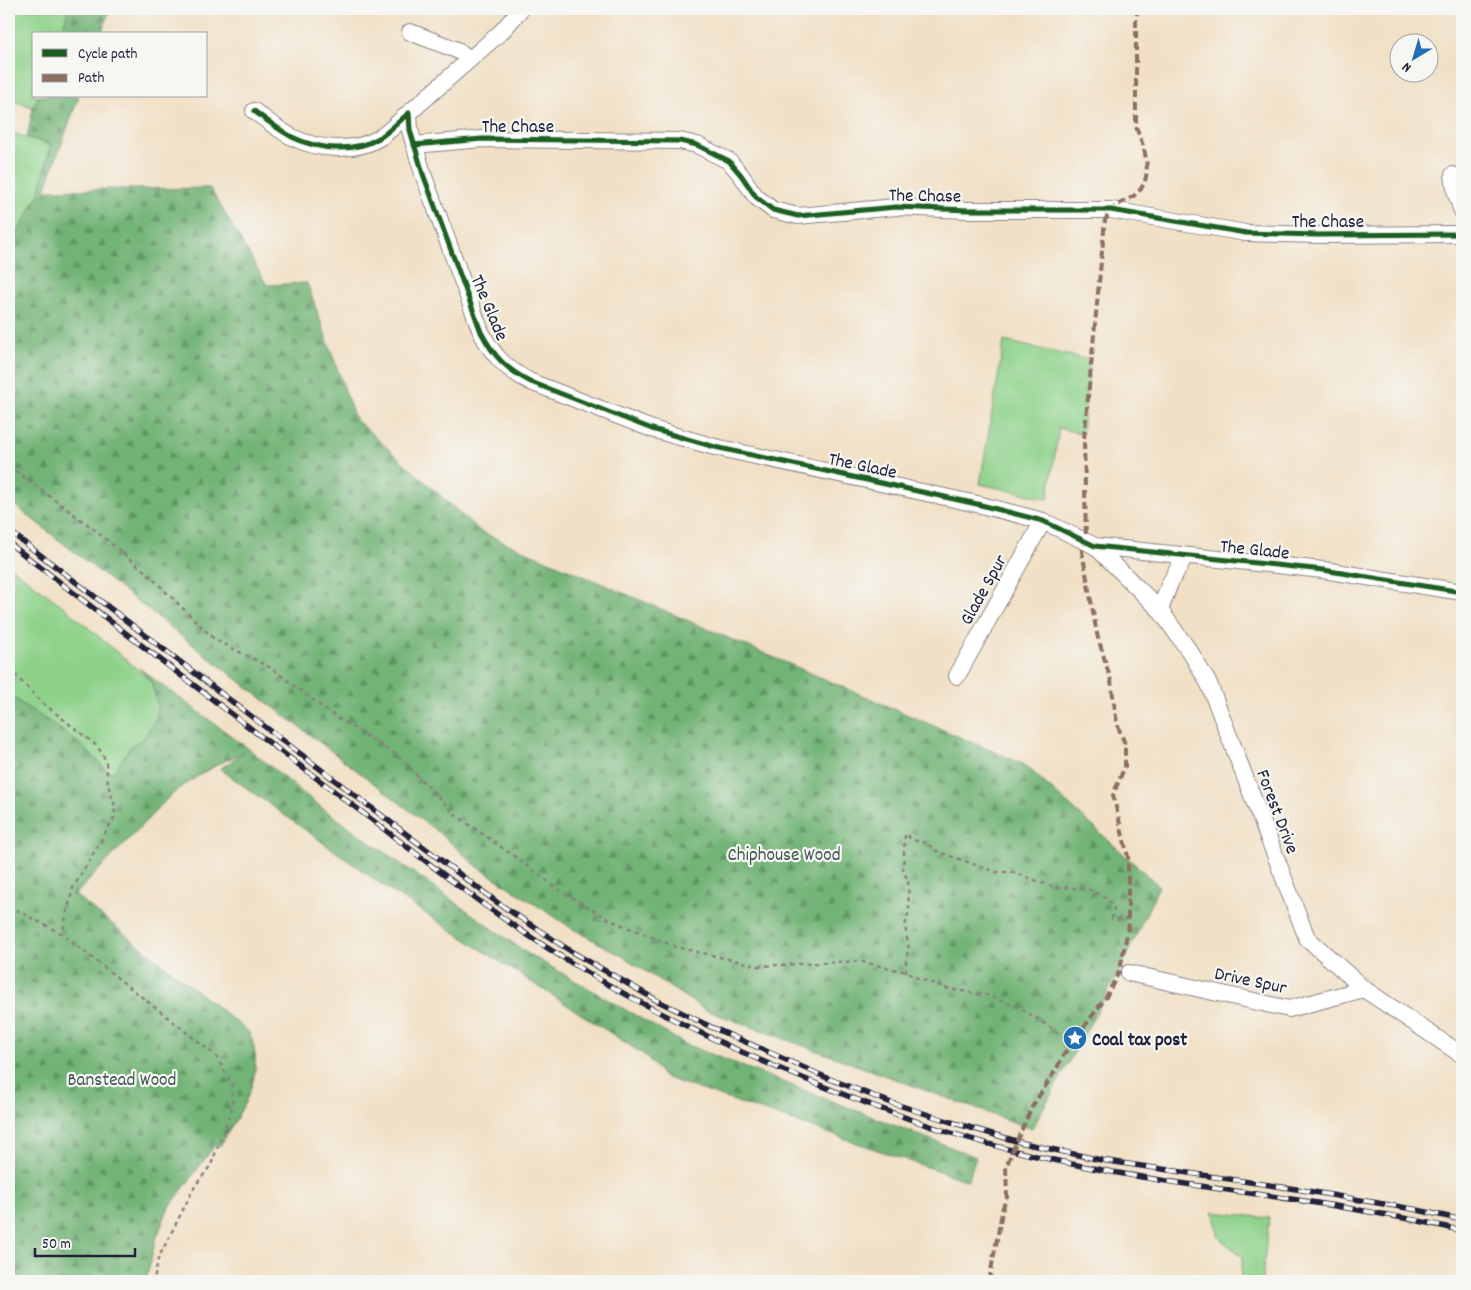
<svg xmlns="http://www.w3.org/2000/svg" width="1471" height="1290" viewBox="0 0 1471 1290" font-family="Dekko,sans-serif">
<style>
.green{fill:#8ed28a;stroke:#587a62}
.forest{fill:url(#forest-firs);stroke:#4a6b58}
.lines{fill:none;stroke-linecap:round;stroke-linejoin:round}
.minor-casing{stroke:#8a8180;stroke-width:18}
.path{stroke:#8a8180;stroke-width:2.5;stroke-dasharray:4 4;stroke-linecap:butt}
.minor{stroke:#fff;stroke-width:16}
.rail-casing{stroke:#22223b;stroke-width:5.5}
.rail{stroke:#f6f6f2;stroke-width:4;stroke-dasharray:11;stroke-linecap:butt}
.quiet{stroke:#8d6e63;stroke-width:4;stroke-dasharray:8 4;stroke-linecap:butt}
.cycleway-casing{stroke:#f6f6f2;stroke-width:8}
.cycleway{stroke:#1b5e20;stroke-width:5}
.labels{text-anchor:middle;stroke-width:4.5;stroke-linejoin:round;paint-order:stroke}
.street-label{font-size:19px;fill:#22223b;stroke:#f6f6f2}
.park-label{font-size:19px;fill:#425753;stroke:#f6f6f2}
.poi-label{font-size:19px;font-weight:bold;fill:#22223b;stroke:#f6f6f2;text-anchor:start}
</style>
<defs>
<pattern id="forest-firs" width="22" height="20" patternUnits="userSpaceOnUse" patternTransform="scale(1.25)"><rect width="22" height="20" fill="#72b476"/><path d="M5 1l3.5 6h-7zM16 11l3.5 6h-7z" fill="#5d9262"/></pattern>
</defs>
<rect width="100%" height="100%" fill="#f6f6f2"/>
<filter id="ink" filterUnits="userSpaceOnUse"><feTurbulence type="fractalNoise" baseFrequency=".02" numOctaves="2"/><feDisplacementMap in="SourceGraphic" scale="10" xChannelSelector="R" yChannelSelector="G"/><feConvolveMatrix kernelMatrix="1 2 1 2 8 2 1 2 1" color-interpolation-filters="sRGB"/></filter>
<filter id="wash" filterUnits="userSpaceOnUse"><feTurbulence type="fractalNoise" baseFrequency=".0096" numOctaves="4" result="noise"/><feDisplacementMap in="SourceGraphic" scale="20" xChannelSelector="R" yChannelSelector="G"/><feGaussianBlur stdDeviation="1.12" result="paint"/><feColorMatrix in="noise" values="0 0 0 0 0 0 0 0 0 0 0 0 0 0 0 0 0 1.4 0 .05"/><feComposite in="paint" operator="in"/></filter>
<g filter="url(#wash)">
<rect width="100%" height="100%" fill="#f1e0c5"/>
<g class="green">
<path d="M9,9H69L66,17L61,34H34V96H39L33,107L9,100Z"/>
<path d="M9,132L51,145L39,194L9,249Z"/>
<path d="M1004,341L1090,360L1082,434L1059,428L1048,499L980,484Z"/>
<path d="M9,566L64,607L151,681L157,703V717L143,739L131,746L114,772H108L91,754L19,702L9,693Z"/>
<path d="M1213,1212L1269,1218L1262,1281H1240L1243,1257L1219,1238Z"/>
</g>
<g class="forest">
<path d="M69,9H110L101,34H61L66,17Z"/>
<path d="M39,96H79L45,190L210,188L267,285L307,283L355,419L481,532L1025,765L1159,886L1120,970L1032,1129L705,1010L622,956L573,929L478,867L438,832L248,688L9,501V249L39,194L51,145L27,137L33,107Z"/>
<path d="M139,668L249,749L318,805L527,953L685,1044L976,1157L968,1181L664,1077L646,1056L392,892L220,769L244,752C217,764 192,778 169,797L75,895L249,1032C268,1075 241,1110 220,1146L216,1144L168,1209L155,1242L146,1281H9V693C26,709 47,719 66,733C82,745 95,758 108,772H114L131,746L143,739L157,716V703L151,681Z"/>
</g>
</g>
<g filter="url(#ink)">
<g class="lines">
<g class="minor-casing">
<g id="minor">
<path d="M410,32L457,50L470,59"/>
<path d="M254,111C266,120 279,130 292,137C318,150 354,153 379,138C389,132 399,121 409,113L410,130L423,174L481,332C494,357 506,369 531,382L652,429L715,447L977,504L1043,521L1095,546L1323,570L1462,592"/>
<path d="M409,113L502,31L521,9"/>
<path d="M414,145L482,139L680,141L697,145L729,161L741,175L756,197L773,210L798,216L896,207L968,210H1111L1246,233L1317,235L1462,234"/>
<path d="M1453,175L1456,194L1462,211"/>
<path d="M1095,546L1160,610L1192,655L1209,684L1307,938L1364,989L1462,1055"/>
<path d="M1160,610L1170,583L1185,556"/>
<path d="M957,676L1043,521"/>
<path d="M1129,973L1289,1009L1364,989"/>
</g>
</g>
<g class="path">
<path d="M9,466L91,527L148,574L214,639L273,669L327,711L399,757L457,816L514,856L559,890L610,920L676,947L759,966L859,961L906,972L915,977L949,989L986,995L1020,1008L1050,1027L1071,1043"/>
<path d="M9,669L44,704L97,746L103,755L106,763L108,785L115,806L114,818L73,888L62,934"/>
<path d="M9,906L62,934L176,1024L215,1055L232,1084V1108L211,1165L195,1186L158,1259L154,1281"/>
<path d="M906,972V958L909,950L905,926L909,911L908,879L903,872L905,834L913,840L926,843L936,851L996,872H1012L1057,888L1066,887L1090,890L1107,898L1114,908L1112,919H1128"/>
</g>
<use href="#minor" class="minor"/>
<g class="rail-casing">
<g id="rail">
<path d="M9,531L345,788L498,903L572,952L658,1001L709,1026L825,1077L889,1102L951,1122L1023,1143L1101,1160L1296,1189L1413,1209L1462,1220"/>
<path d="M9,543C126,634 244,724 363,813C430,864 497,918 570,962C638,1004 710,1039 783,1070C836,1092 890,1113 945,1131C995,1147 1045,1159 1097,1169C1177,1185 1260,1193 1341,1207C1382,1214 1422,1220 1462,1231"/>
</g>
</g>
<use href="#rail" class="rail"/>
<path class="quiet" d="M989,1281L1003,1207L1007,1197L1006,1167L1017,1140L1032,1107L1057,1068L1063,1056L1106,997L1120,970L1129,923L1128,919V857L1113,795L1125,766V744L1117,724L1111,681L1097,634L1082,551L1086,541L1084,439L1105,220C1107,217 1109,213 1111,210C1118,203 1130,200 1137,193C1155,177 1144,146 1136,127V19L1138,9"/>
<g class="cycleway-casing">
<g id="cycleway">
<path d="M254,111C266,120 279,130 292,137C318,150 354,153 379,138C389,132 399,121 409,113L410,130L423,174L481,332C494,357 506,369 531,382L652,429L715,447L977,504L1043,521L1095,546L1323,570L1462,592"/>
<path d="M414,145L482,139L680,141L697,145L729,161L741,175L756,197L773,210L798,216L896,207L968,210H1111L1246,233L1317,235L1462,234"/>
</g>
</g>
<use href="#cycleway" class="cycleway"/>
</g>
</g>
<defs>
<g id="sight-disc" transform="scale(1.25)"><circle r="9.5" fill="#1f6fb2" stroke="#f6f6f2"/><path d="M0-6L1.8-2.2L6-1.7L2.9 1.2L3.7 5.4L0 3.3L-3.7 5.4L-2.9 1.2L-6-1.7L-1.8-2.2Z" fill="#fff"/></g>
</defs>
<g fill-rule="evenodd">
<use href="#sight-disc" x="1075" y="1038"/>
</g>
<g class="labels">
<g class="street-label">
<text x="518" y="132">The Chase</text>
<text transform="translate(925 194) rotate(1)" y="7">The Chase</text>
<text x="1328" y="227">The Chase</text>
<text transform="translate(491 307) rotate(67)" y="7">The Glade</text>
<text transform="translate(863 464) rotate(12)" y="7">The Glade</text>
<text transform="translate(1255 548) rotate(6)" y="7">The Glade</text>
<text transform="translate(982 589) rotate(-61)" y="7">Glade Spur</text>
<text transform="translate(1279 811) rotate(69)" y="7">Forest Drive</text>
<text transform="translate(1251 979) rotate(12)" y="7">Drive Spur</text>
</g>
<g class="park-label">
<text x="784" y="860">Chiphouse Wood</text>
<text x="122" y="1085">Banstead Wood</text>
</g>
<g class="poi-label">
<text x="1092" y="1045">Coal tax post</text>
</g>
</g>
<rect width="1471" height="1290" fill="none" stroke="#f6f6f2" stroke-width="30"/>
<rect x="32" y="32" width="175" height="65" fill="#f6f6f2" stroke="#a1a1a9"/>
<rect x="42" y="49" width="25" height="8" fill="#1b5e20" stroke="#a1a1a9"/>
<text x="78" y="58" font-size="15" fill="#22223b">Cycle path</text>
<rect x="42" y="74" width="25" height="8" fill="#8d6e63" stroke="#a1a1a9"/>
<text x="78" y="82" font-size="15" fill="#22223b">Path</text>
<g transform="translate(1414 58) rotate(218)"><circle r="24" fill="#f6f6f2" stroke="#a1a1a9"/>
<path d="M0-4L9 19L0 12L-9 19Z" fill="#1f6fb2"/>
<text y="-8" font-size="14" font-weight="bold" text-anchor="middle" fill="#22223b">N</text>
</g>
<path d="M35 1248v8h100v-8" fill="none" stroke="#22223b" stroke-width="2.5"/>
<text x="42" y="1248" font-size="15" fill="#22223b" stroke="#f6f6f2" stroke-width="4" paint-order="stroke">50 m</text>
</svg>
